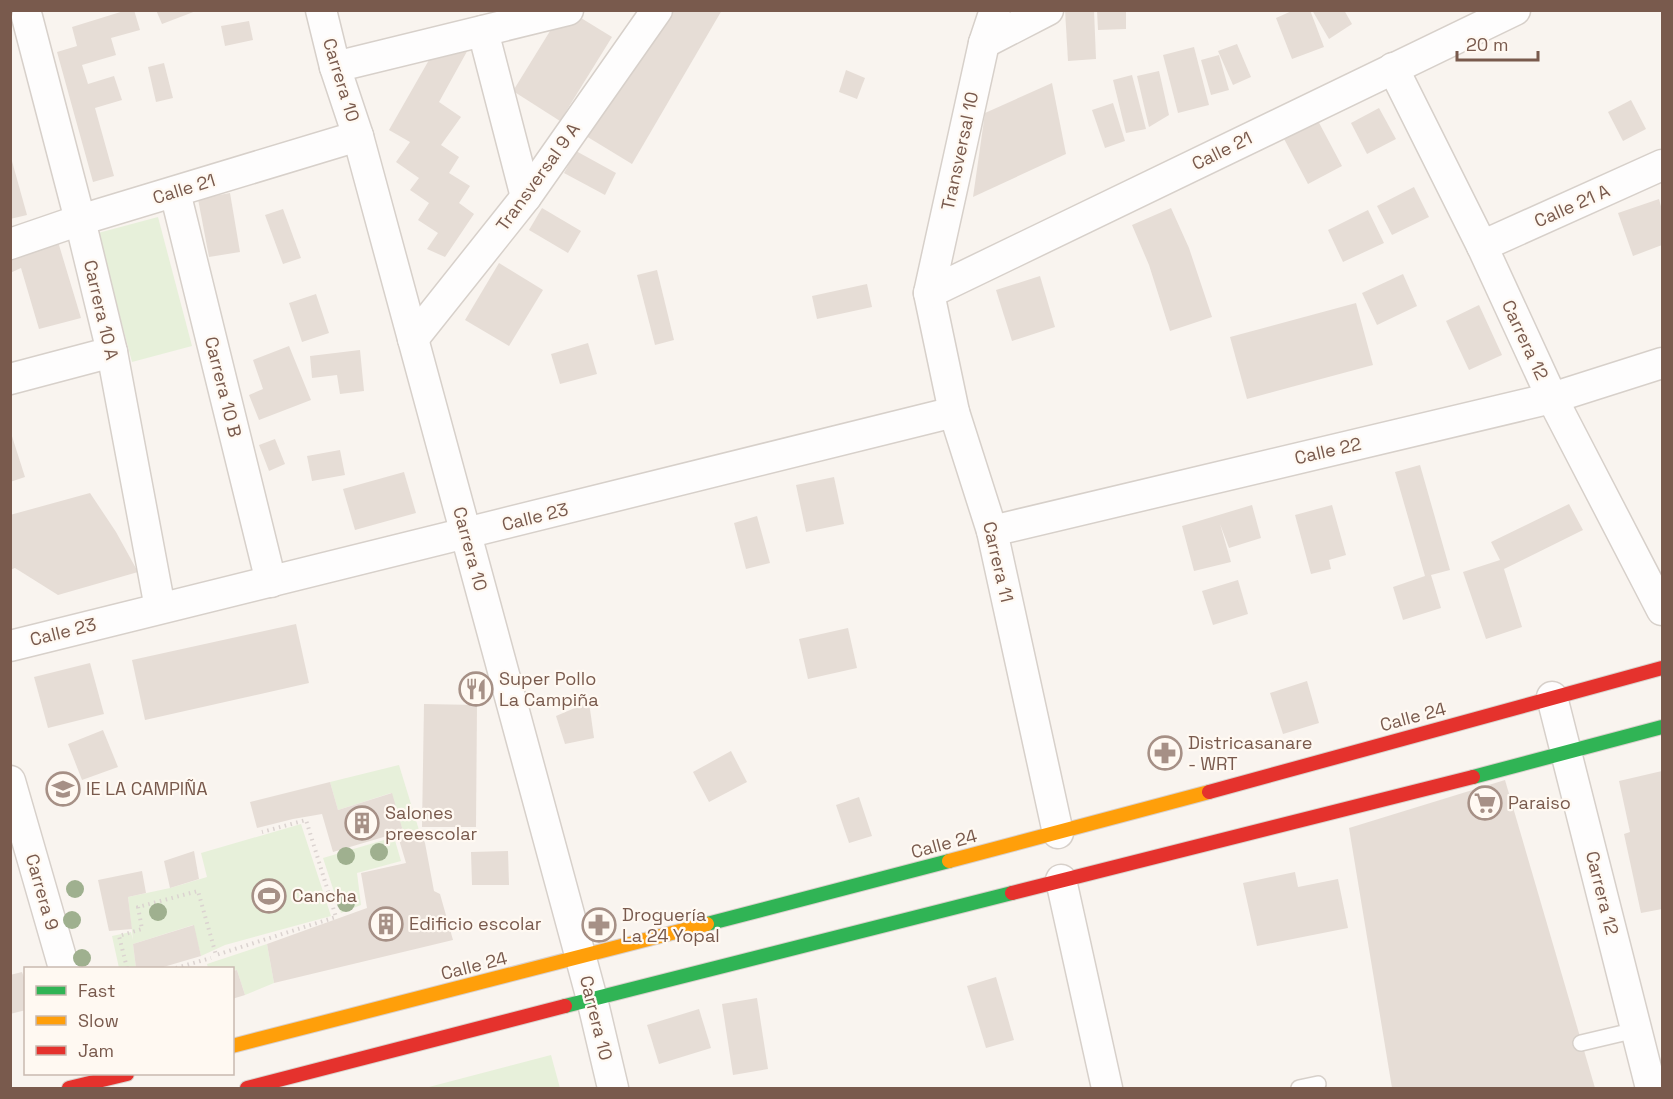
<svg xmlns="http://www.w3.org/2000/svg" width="1673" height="1099" viewBox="0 0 1673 1099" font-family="'Space Grotesk',sans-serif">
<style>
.green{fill:#e7f0da}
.building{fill:#e6ddd6}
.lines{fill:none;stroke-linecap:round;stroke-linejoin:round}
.lane-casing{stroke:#d7d0ca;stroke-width:18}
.street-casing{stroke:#d7d0ca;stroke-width:33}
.fast-casing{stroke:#d9d0cb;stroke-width:16}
.slow-casing{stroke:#d9d0cb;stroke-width:16}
.jam-casing{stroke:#d9d0cb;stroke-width:16}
.path{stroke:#dbd3d0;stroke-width:4;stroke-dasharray:1.5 4.5;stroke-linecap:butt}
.lane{stroke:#fefdfd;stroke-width:15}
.street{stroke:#fefdfd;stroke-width:30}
.fast{stroke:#30b455;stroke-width:14}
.slow{stroke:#ff9f0a;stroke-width:14}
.jam{stroke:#e5322d;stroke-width:14}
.tree{fill:#9fb08f}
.labels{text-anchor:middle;stroke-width:4.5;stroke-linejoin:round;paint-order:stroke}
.street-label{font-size:18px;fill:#795a4d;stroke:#fff9f2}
.poi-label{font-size:18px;fill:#795a4d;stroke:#fff9f2;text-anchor:start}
</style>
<rect width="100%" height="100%" fill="#f9f4ef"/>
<g class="green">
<path d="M158,217L192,346L132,362L98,233Z"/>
<path d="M399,765L419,830L403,831L391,793L338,810L330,782Z"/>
<path d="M301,824L331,916L225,945L201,956L193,925L133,944L136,968H119L112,936L131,932L133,940L128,897L170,888L207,877L201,853Z"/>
<path d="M394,837L401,861L357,873L361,905L341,913L323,858Z"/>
<path d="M267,944L274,983L245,995L237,970L208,968L207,964Z"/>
<path d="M551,1055L560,1088H425Z"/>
</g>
<g class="building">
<path d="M127,10H134L140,30L111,38L116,55L82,65L88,84L114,76L122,100L95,108L114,176L93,182L57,52L77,46L72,27Z"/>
<path d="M156,10H196V11L162,24Z"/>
<path d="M563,10H568L612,37L560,121L513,91Z"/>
<path d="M663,10H722L632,164L586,136Z"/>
<path d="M1065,10H1094L1096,59L1068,61Z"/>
<path d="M1097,10H1126V29L1098,30Z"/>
<path d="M1294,10H1310L1324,47L1292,59L1276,18Z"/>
<path d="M1312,10H1344L1352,24L1329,39Z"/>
<path d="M249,21L253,40L225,46L221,26Z"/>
<path d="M445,32L470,46L439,102L461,117L441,145L459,157L449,173L470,186L459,203L474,214L445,257L427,249L438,233L418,220L429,203L410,190L419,178L396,162L410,142L389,130Z"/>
<path d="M1237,44L1251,77L1233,85L1218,51Z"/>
<path d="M1194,47L1209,105L1178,113L1163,55Z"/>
<path d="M1219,55L1229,90L1211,95L1201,60Z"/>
<path d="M164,63L173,98L156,102L148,67Z"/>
<path d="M846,70L865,78L857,99L839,92Z"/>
<path d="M1159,71L1169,115L1149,127L1137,76Z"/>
<path d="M1132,75L1146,129L1126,133L1113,80Z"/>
<path d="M1052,83L1066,154L973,197L985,113Z"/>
<path d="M1631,100L1646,129L1623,141L1608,112Z"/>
<path d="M1113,103L1125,141L1105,148L1092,110Z"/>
<path d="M1379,108L1396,139L1367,154L1351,123Z"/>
<path d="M1317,119L1342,166L1308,184L1283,137Z"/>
<path d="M576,151L616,173L605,195L564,173Z"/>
<path d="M10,154L27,215L10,219Z"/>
<path d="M1414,187L1429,217L1392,235L1377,206Z"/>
<path d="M230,193L240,252L209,257L198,199Z"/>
<path d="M1659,199L1662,210V245L1633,256L1618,213Z"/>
<path d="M542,208L581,231L568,253L529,230Z"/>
<path d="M1171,208L1189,248L1212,317L1170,331L1149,265L1132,225Z"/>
<path d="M283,209L301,258L283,264L265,215Z"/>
<path d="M1368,210L1384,243L1343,262L1328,230Z"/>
<path d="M56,235L81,318L39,329L21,268L10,273V254Z"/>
<path d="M499,263L543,290L509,346L465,320Z"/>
<path d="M657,270L674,340L655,345L637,275Z"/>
<path d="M1403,274L1417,306L1377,325L1362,293Z"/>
<path d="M1040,276L1055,327L1012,341L996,290Z"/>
<path d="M867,284L872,307L817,319L812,296Z"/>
<path d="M316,294L329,333L302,342L289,303Z"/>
<path d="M1356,303L1373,365L1247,399L1230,337Z"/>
<path d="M1479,305L1502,355L1469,370L1446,321Z"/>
<path d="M588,343L597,374L560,384L551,354Z"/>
<path d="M289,346L311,400L259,420L249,395L263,389L253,360Z"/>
<path d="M360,350L364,391L340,394L337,375L312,378L310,356Z"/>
<path d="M10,430L25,477L10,482Z"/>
<path d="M275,439L285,464L269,471L259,445Z"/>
<path d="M340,450L345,475L312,481L307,456Z"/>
<path d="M1420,465L1450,570L1431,575L1441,608L1403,620L1393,587L1425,576L1395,472Z"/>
<path d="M404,472L416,513L355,530L343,489Z"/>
<path d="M834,477L844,524L806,532L796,485Z"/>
<path d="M90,493L116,532L138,572L58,595L15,568L10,570V515Z"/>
<path d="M1569,504L1583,530L1504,569L1522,627L1486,639L1463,572L1500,560L1491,542Z"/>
<path d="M1252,505L1261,538L1229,548L1220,524L1231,562L1194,571L1182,526Z"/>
<path d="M1332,505L1346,555L1329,560L1331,569L1311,574L1295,515Z"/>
<path d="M757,516L770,563L746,569L734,523Z"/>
<path d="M1238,580L1248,614L1213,625L1202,591Z"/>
<path d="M296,624L309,683L145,720L132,660Z"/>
<path d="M848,628L857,668L808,679L799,639Z"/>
<path d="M90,663L104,714L48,728L34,677Z"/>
<path d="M1307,681L1319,723L1283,734L1270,693Z"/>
<path d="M589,702L594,738L565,744L556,716Z"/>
<path d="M424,704L477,705L476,827H422Z"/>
<path d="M103,730L118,767L82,780L68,744Z"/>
<path d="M731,751L747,782L709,802L693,772Z"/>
<path d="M1662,771V909L1641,913L1624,834L1630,832L1619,781Z"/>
<path d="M1505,780L1595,1088H1392L1349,828Z"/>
<path d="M330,782L338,810L392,793L403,831L397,833L419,830L425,843L434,891L440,894L453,940L274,983L267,944L367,908L361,873L406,863L397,833L333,852L322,814L293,819L257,828L250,802Z"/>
<path d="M859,797L872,836L849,843L836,805Z"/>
<path d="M194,851L199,879L170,888L164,861Z"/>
<path d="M508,851L509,885H472L471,852Z"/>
<path d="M142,871L146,893L128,897L132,929L109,931L98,880Z"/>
<path d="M1295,872L1298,887L1338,879L1348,928L1257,946L1243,883Z"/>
<path d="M194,925L201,956L160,968H136L133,944Z"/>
<path d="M237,970L245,995L232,999V971Z"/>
<path d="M22,972L26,983V1010L10,1014V975Z"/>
<path d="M996,977L1014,1040L986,1048L967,986Z"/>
<path d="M757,998L768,1069L733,1075L722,1004Z"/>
<path d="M699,1009L711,1048L659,1064L647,1025Z"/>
</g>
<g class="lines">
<g class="lane-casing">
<g id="lane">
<path d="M1581,1043L1636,1030"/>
<path d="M1299,1088L1318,1084"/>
</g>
</g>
<g class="street-casing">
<g id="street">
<path d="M321,10L335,67L358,136L592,999L613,1088"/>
<path d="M995,10L984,43L929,293L954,412L992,531L1058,833"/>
<path d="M27,17L80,220L112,352L160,608"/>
<path d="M483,31L526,197"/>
<path d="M984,43L1048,10"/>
<path d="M335,67L568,10"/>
<path d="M1393,68L1482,246L1552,398L1662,610"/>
<path d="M175,192L271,582"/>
<path d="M10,244L80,220L358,136"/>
<path d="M1482,246L1662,165"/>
<path d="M929,293L1515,10"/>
<path d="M413,339L526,197L657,10"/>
<path d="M10,379L112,352"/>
<path d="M992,531L1552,398L1662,363"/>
<path d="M10,646L954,412"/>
<path d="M1552,697L1651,1088"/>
<path d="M10,781L64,968"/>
<path d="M1061,880L1107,1088"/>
</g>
</g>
<g class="fast-casing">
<g id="fast">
<path d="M1473,777L1662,727"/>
<path d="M707,924L949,861"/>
<path d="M565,1006L1012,893"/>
</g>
</g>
<g class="slow-casing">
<g id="slow">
<path d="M949,861L1209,792"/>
<path d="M232,1046L707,924"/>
</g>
</g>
<g class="jam-casing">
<g id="jam">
<path d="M1209,792L1662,668"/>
<path d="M1012,893L1473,777"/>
<path d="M69,1088L127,1074"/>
<path d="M247,1088L565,1006"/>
</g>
</g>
<g class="path">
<path d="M127,968L119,936L142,929L138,907L198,891L216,955L336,917L306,820L262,832"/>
<path d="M176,968L211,958"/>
</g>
<use href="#lane" class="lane"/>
<use href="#street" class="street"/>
<use href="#fast" class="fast"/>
<use href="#slow" class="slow"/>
<use href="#jam" class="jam"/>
</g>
<g class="tree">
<circle cx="379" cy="852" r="9"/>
<circle cx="346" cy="856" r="9"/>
<circle cx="75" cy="889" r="9"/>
<circle cx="346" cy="903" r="9"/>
<circle cx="158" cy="912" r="9"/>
<circle cx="72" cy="920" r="9"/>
<circle cx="82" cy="958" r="9"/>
</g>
<defs>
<g id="restaurant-ring" transform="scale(1.725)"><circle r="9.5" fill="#fff9f2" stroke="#a69086" stroke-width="1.5"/><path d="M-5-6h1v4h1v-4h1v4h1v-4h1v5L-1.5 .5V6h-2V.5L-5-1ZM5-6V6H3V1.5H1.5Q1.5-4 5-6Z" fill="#a69086"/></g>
<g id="pharmacy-ring" transform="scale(1.725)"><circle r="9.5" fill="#fff9f2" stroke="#a69086" stroke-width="1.5"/><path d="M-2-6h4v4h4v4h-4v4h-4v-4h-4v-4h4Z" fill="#a69086"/></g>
<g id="school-ring" transform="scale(1.725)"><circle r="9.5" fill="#fff9f2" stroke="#a69086" stroke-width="1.5"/><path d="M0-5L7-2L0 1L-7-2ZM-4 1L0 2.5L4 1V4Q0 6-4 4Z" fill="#a69086"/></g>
<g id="supermarket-ring" transform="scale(1.725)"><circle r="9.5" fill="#fff9f2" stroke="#a69086" stroke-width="1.5"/><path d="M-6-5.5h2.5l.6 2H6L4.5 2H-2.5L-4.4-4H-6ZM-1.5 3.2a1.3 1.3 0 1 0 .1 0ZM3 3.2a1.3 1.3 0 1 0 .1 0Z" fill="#a69086"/></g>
<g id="building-ring" transform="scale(1.725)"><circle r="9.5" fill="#fff9f2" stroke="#a69086" stroke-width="1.5"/><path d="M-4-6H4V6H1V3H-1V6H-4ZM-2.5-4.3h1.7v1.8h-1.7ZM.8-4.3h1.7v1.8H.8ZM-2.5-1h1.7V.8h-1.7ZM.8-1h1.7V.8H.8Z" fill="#a69086"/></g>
<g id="stadium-ring" transform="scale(1.725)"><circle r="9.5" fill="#fff9f2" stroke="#a69086" stroke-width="1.5"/><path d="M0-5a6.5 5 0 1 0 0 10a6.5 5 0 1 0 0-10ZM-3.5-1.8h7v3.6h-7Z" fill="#a69086"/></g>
</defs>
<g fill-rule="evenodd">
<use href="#restaurant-ring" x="476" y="689"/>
<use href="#pharmacy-ring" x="1165" y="753"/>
<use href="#school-ring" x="63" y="789"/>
<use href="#supermarket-ring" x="1485" y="803"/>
<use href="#building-ring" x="362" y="823"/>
<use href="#stadium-ring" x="269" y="896"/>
<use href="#building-ring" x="386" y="924"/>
<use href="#pharmacy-ring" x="599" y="925"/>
</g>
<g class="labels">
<g class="street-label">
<text transform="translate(341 80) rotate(73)" y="6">Carrera 10</text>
<text transform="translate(960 151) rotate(-78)" y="6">Transversal 10</text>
<text transform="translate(1222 151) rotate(-26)" y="6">Calle 21</text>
<text transform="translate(538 177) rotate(-54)" y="6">Transversal 9 A</text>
<text transform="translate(184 189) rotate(-17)" y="6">Calle 21</text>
<text transform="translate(1572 206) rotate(-24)" y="6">Calle 21 A</text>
<text transform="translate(101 310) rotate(77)" y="6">Carrera 10 A</text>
<text transform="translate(1525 340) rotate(65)" y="6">Carrera 12</text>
<text transform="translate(223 387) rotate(76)" y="6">Carrera 10 B</text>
<text transform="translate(1328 451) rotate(-13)" y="6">Calle 22</text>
<text transform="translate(535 517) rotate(-14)" y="6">Calle 23</text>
<text transform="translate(470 549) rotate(75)" y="6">Carrera 10</text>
<text transform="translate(998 562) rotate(77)" y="6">Carrera 11</text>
<text transform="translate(63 632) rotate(-14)" y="6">Calle 23</text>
<text transform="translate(1413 717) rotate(-15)" y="6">Calle 24</text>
<text transform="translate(944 844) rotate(-15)" y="6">Calle 24</text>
<text transform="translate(42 892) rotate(74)" y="6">Carrera 9</text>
<text transform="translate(1602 893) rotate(76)" y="6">Carrera 12</text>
<text transform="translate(474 966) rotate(-14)" y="6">Calle 24</text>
<text transform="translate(596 1018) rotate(76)" y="6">Carrera 10</text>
</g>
<g class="poi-label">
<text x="499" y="685">Super Pollo<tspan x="499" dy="21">La Campiña</tspan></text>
<text x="1188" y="749">Districasanare<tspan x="1188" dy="21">- WRT</tspan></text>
<text x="86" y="795">IE LA CAMPIÑA</text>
<text x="1508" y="809">Paraiso</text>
<text x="385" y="819">Salones<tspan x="385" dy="21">preescolar</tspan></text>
<text x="292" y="902">Cancha</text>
<text x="622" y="921">Droguería<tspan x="622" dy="21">La 24 Yopal</tspan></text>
<text x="409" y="930">Edificio escolar</text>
</g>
</g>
<rect width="1673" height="1099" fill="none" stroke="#795a4d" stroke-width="24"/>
<rect x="24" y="967" width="210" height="108" fill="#fff9f2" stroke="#c9b9b0" stroke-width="1.5"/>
<rect x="36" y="986" width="30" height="9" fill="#30b455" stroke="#c9b9b0" stroke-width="1.5"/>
<text x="78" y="997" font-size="18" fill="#795a4d">Fast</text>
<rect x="36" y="1016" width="30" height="9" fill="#ff9f0a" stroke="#c9b9b0" stroke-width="1.5"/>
<text x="78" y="1027" font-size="18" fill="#795a4d">Slow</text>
<rect x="36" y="1046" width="30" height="9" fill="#e5322d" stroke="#c9b9b0" stroke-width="1.5"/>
<text x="78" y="1057" font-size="18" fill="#795a4d">Jam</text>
<path d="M1457 51v9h81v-9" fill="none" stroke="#795a4d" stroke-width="3"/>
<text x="1466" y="51" font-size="18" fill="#795a4d" stroke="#fff9f2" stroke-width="4.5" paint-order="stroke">20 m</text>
</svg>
